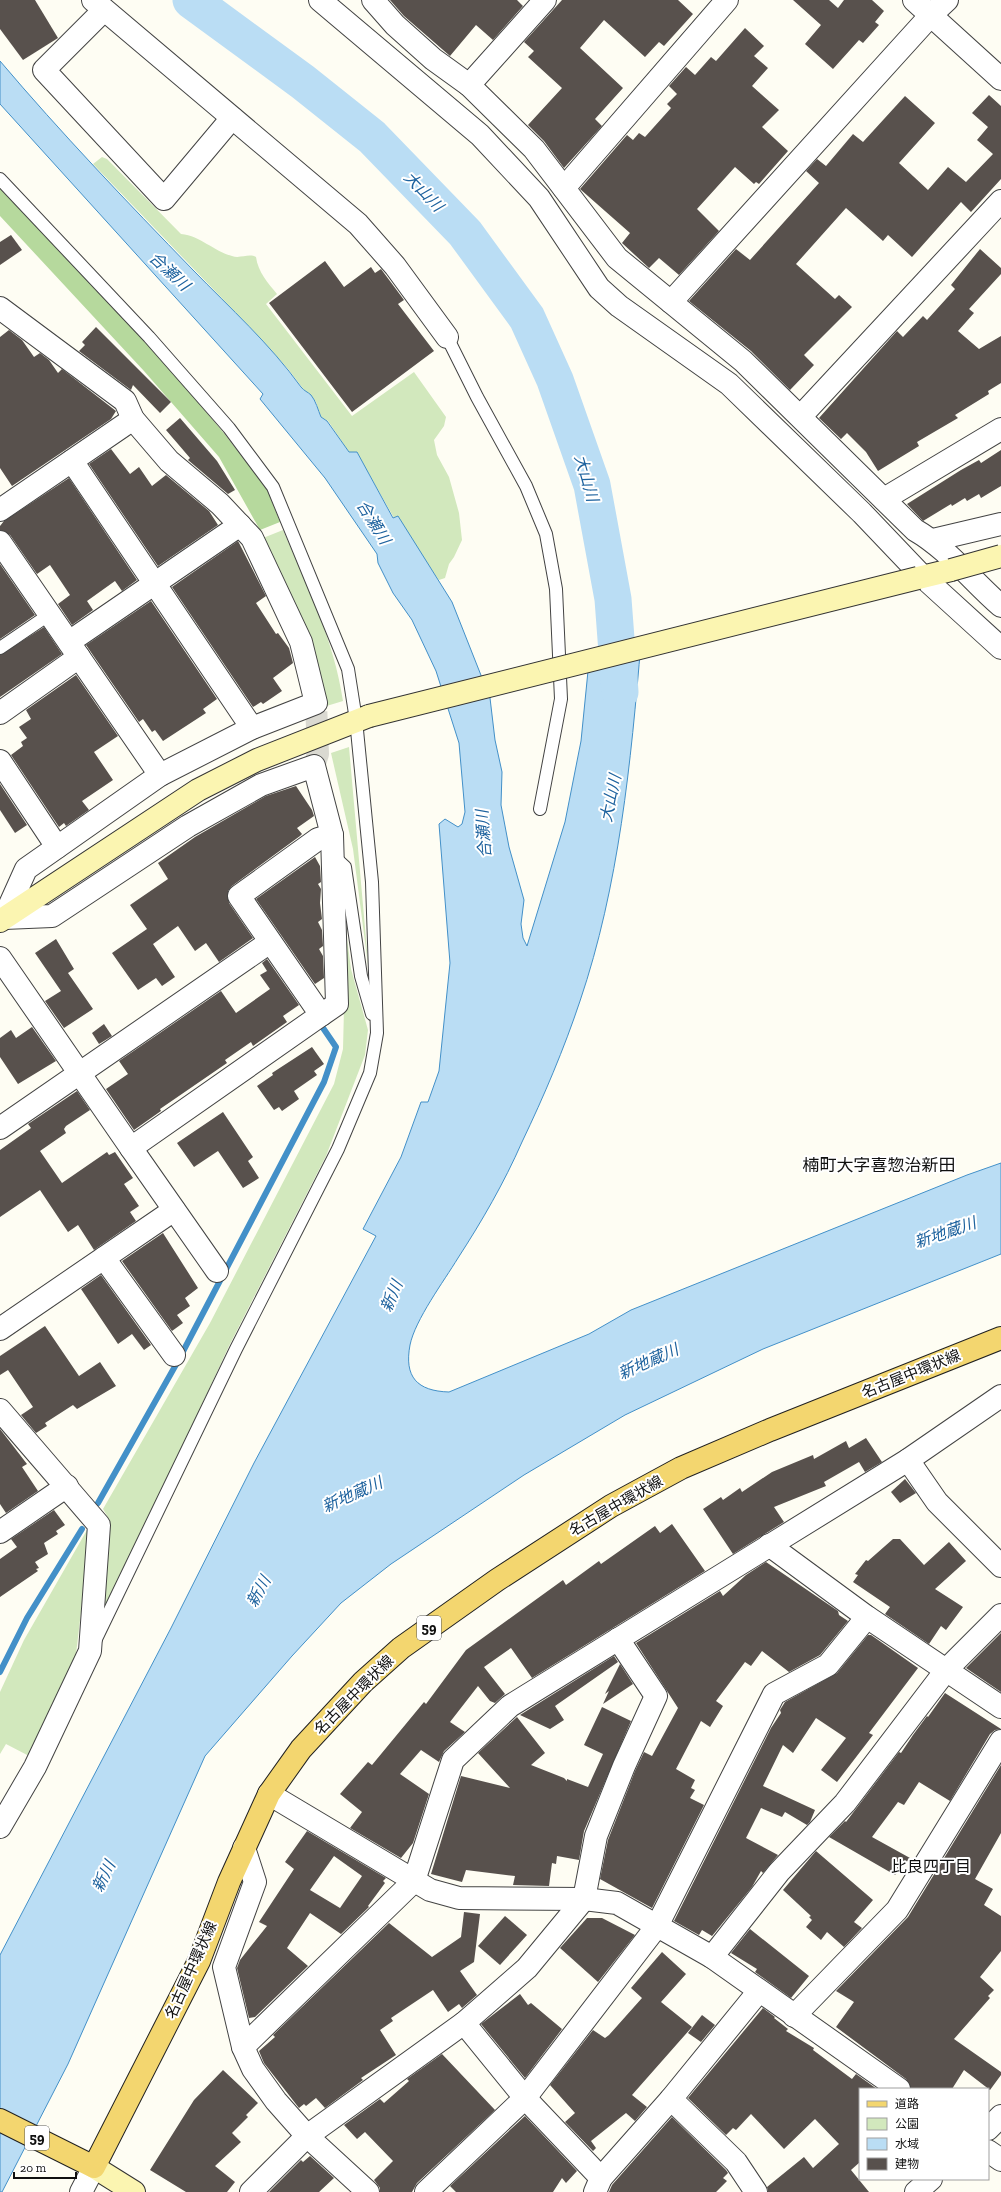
<svg xmlns="http://www.w3.org/2000/svg" width="1001" height="2192" viewBox="0 0 1001 2192" font-family="'Zilla Slab','Noto Sans JP',serif">
<style>
.green{fill:#d2e8bd}
.forest{fill:#b6d99d}
.water{fill:#baddf4;stroke:#4390c8}
.lines{fill:none;stroke-linecap:round;stroke-linejoin:round}
.stream{stroke:#4390c8;stroke-width:6}
.river{stroke:#baddf4;stroke-width:37}
.building{fill:#58514d;fill-rule:evenodd}
.street-tunnel{stroke:#dad9d1;stroke-width:22;stroke-dasharray:22 11;stroke-linecap:butt}
.lane-casing{stroke:#434343;stroke-width:14}
.street-casing{stroke:#434343;stroke-width:24}
.secondary-casing{stroke:#323232;stroke-width:24}
.primary-casing{stroke:#212121;stroke-width:24}
.lane{stroke:#fff;stroke-width:12}
.street{stroke:#fff;stroke-width:22}
.secondary{stroke:#fbf5b1;stroke-width:22}
.primary{stroke:#f3d66f;stroke-width:22}
.secondary-bridge-casing{stroke:#323232;stroke-width:24;stroke-linecap:butt}
.secondary-bridge{stroke:#fbf5b1;stroke-width:22}
.labels{text-anchor:middle;stroke-width:4;stroke-linejoin:round;paint-order:stroke}
.shield{fill:#fff;stroke:#585858;stroke-width:1}
.shield-label{font-size:14px;font-weight:bold;fill:#101010}
.street-label{font-size:15px;fill:#101010;stroke:#fff}
.water-label{font-size:16px;font-style:italic;fill:#1d629e;stroke:#fff}
.neighbourhood-label{font-size:16px;fill:#101010;stroke:#fff}
.quarter-label{font-size:17px;fill:#101010;stroke:#fff}
</style>
<rect width="100%" height="100%" fill="#fefdf3"/>
<g class="green">
<path d="M102,157L107,159L181,234C201,236 213,251 232,256C240,259 249,253 256,257C258,272 268,283 277,294L266,304L352,416L414,372L446,417L444,426L434,440L437,455L449,477L459,513L462,540L454,557L449,564L445,578L439,580L394,518L357,453L349,452L328,421L321,417L316,402L311,395L304,390L288,369L261,339L93,164Z"/>
<path d="M283,530C307,586 334,640 343,701L320,708L263,538Z"/>
<path d="M349,747L369,973L353,849L331,753Z"/>
<path d="M338,869L351,969L368,1030L365,1055L326,1156L229,1346L106,1611H100L109,1519L103,1509L210,1323L334,1084L343,1049L345,968Z"/>
<path d="M87,1530L89,1544L74,1671L31,1757L6,1744L0,1754V1692L24,1640Z"/>
</g>
<path class="forest" d="M0,188L166,364L223,432L267,489L280,522L260,530L219,457L144,371L0,216Z"/>
<path class="water" d="M0,61C61,133 127,202 193,270C230,308 270,344 301,387C304,391 308,392 311,395C316,401 318,410 321,417L327,421L349,452H357L393,518L398,516L452,602L490,698L495,740L502,772L501,805L509,847L524,900L521,924L523,938L527,946L565,822L581,741L590,651L641,642C631,762 619,886 580,1001C564,1049 544,1096 522,1142C504,1183 482,1221 458,1258C444,1281 415,1320 410,1345C404,1377 417,1391 449,1392L589,1334L631,1310L967,1175L1001,1163V1254L763,1349L625,1415L524,1475L391,1564L341,1603L292,1656L205,1756L68,2064L2,2192H0V1955L171,1628L254,1463L376,1236L363,1229L401,1157L421,1102H428L439,1071L450,963L439,824L445,819L458,827L462,824L465,812L459,743L436,671L412,620L393,593L378,563L377,554L325,478L260,399L263,394L0,104Z"/>
<g class="lines">
<g class="stream">
<path d="M98,1503L178,1361L324,1082L336,1047L321,1025"/>
<path d="M0,1672L27,1618L82,1529"/>
</g>
<path class="river" d="M191,0L303,82L372,137L465,233L527,318L555,380L592,485L613,599L620,692"/>
</g>
<g class="building">
<path d="M0,0H35L58,38L23,60L0,29Z"/>
<path d="M390,0H517L523,6L493,40L476,25L450,56L404,16Z"/>
<path d="M562,0H678L693,14L664,46L659,42L645,57L604,20L580,48L623,88L595,119L602,126L564,168L544,141L528,125L562,88L528,57L534,51L524,42Z"/>
<path d="M793,0H829L838,8L844,0H872L884,11L875,22L879,25L863,43L859,40L833,69L805,44L821,25Z"/>
<path d="M745,28L764,46L754,56L768,68L752,86L779,110L762,127L788,151L759,184L756,182L754,184L735,167L697,209L719,231L679,275L659,258L649,268L622,243L630,233L580,189L627,135L633,140L639,133L645,137L671,108L667,104L677,94L669,86L686,67L695,75L711,57L716,61Z"/>
<path d="M989,95L1001,106V179L971,212L961,202L912,257L888,235L883,241L846,208L796,264L835,299L839,295L852,307L804,355L814,365L790,390L751,351L689,301L736,249L750,260L819,183L806,171L817,159L826,166L853,134L863,142L905,96L935,123L899,163L928,190L948,167L966,182L993,154L977,140L988,127L972,113Z"/>
<path d="M11,235L22,250L0,265V242Z"/>
<path d="M980,249L1001,268V274L969,309L974,313L958,331L979,349L1001,336V383L988,391L989,394L955,415L958,418L917,442L919,446L878,471L866,452L847,433L841,439L819,418L897,331L903,337L923,316L927,320L955,289L951,285Z"/>
<path d="M325,261L344,287L371,267L375,273L381,269L404,300L398,304L434,351L352,412L269,303Z"/>
<path d="M96,327L171,402L160,413L133,385L131,390L79,351L85,345L82,342Z"/>
<path d="M9,330L22,340L34,357L40,353L49,360L58,373L62,369L116,411L111,419L12,486L0,468V337Z"/>
<path d="M180,418L217,461L235,490L228,494L188,460L190,458L166,430Z"/>
<path d="M111,449L130,474L139,467L152,486L166,475L209,511L218,525L158,566L89,464Z"/>
<path d="M1001,450V486L981,498L979,494L967,501L965,498L952,506L951,504L923,521L907,504L961,470L979,460L981,463Z"/>
<path d="M69,478L137,580L122,591L115,581L87,601L93,610L72,625L58,604L70,595L50,565L37,574L10,535L0,530V526L4,521Z"/>
<path d="M238,541L266,596L256,603L276,634L278,633L289,648L293,663L273,678L282,691L263,704L261,702L253,707L172,587Z"/>
<path d="M0,564L35,615L0,639Z"/>
<path d="M151,601L217,699L203,709L206,713L163,741L155,730L152,732L143,719L139,722L86,645Z"/>
<path d="M44,627L62,654L0,697V655Z"/>
<path d="M76,675L118,736L94,752L113,780L82,801L89,810L66,826L64,823L59,827L11,755L23,746L21,742L27,738L19,727L31,719L26,710Z"/>
<path d="M0,784L27,825L15,833L0,810Z"/>
<path d="M296,786L312,810L314,816L297,828L302,834L300,836L232,886L228,891L229,903L253,938L219,962L206,943L195,951L178,926L153,944L175,977L162,986L156,978L138,990L112,953L147,929L130,905L168,879L158,863L195,837L266,796Z"/>
<path d="M315,857L320,866L321,882L318,884L321,889L320,903L322,919L318,922L322,930L323,946L319,949L323,956L324,978L315,984L256,899Z"/>
<path d="M56,939L74,969L68,973L93,1009L64,1028L45,1001L61,991L35,953Z"/>
<path d="M267,959L299,1005L283,1016L287,1022L253,1046L251,1042L225,1060L227,1063L160,1109L161,1111L134,1130L106,1089L128,1074L119,1061L221,991L236,1013L270,989L260,975L267,971L262,963Z"/>
<path d="M104,1024L112,1036L99,1044L92,1033Z"/>
<path d="M32,1027L56,1061L18,1084L0,1057V1038L11,1030L16,1038Z"/>
<path d="M312,1047L324,1064L314,1071L317,1075L294,1091L299,1099L282,1111L279,1107L274,1110L257,1086L273,1075L272,1073Z"/>
<path d="M77,1091L90,1110L66,1126L64,1129L66,1133L40,1151L62,1183L107,1152L109,1155L115,1152L133,1178L124,1184L139,1206L130,1212L136,1221L94,1250L78,1225L68,1232L40,1190L0,1217V1150L31,1128L28,1124Z"/>
<path d="M223,1112L253,1157L248,1161L259,1178L243,1188L218,1151L194,1167L177,1143Z"/>
<path d="M163,1233L198,1288L185,1298L190,1306L177,1315L183,1323L172,1331L122,1261Z"/>
<path d="M101,1275L151,1345L144,1350L132,1334L118,1344L81,1289Z"/>
<path d="M45,1326L79,1376L100,1362L116,1386L77,1409L73,1405L45,1423L47,1426L36,1433L21,1415L33,1407L8,1370L0,1375V1356Z"/>
<path d="M0,1429L27,1464L22,1467L38,1491L6,1513L0,1504Z"/>
<path d="M866,1438L882,1462L865,1472L859,1462L824,1482L826,1486L774,1507L784,1522L733,1554L703,1509L721,1497L723,1500L740,1488L742,1492L772,1472L813,1455L814,1459L846,1441L849,1448Z"/>
<path d="M905,1479L916,1493L900,1503L891,1492Z"/>
<path d="M54,1510L65,1525L56,1531L58,1534L44,1543L48,1554L35,1562L39,1568L36,1569L38,1571L0,1597V1559L17,1547L11,1539Z"/>
<path d="M672,1524L705,1571L532,1678L511,1648L484,1667L505,1694L495,1703L490,1701L478,1686L450,1722L465,1732L444,1751L439,1762L421,1750L400,1774L429,1794L413,1843L401,1858L350,1828L362,1812L340,1794L368,1762L372,1765L424,1702L426,1704L466,1650L563,1580L566,1585L599,1561L601,1564L655,1526L660,1533Z"/>
<path d="M893,1539H900L924,1565L949,1542L966,1561L935,1589L963,1607L946,1630L941,1626L929,1644L885,1614L890,1607L853,1582L858,1575L855,1574L866,1560L868,1561Z"/>
<path d="M766,1562L838,1611L839,1615L848,1621L820,1655L789,1672L762,1651L751,1666L745,1662L716,1701L723,1706L710,1727L701,1721L676,1769L695,1780L691,1788L695,1790L690,1798L704,1805L652,1908L600,1879L608,1840L635,1771L644,1752L652,1756L678,1708L636,1643L720,1591L723,1596L746,1575Z"/>
<path d="M1001,1633V1692L966,1668Z"/>
<path d="M868,1635H871L918,1668L869,1733L873,1735L837,1782L821,1770L846,1738L816,1718L793,1753L783,1745L763,1786L815,1810L810,1822L807,1825L785,1812L782,1817L761,1808L746,1838L778,1855L763,1873L761,1871L752,1887L712,1936L702,1930L699,1935L674,1921L771,1728L781,1713L780,1710L785,1702L837,1673Z"/>
<path d="M614,1656L618,1662L555,1706L564,1720L550,1729L520,1715Z"/>
<path d="M620,1664L633,1684L603,1704L609,1691L605,1694Z"/>
<path d="M945,1693L1001,1729L995,1730L990,1734L950,1801L919,1782L904,1805L898,1802L872,1837L910,1858L895,1875L829,1837L845,1821L846,1822L899,1752L901,1753L913,1735L927,1716L928,1717Z"/>
<path d="M602,1707L631,1721L584,1831L579,1860L557,1856L556,1864L552,1863L549,1886L513,1885L515,1876L466,1870L462,1882L431,1874L461,1776L510,1788L478,1753L517,1717L545,1753L531,1765L564,1778L567,1781V1779L588,1787L603,1754L584,1745Z"/>
<path d="M1001,1765V1833L975,1879L993,1889L984,1905L1001,1916V1951L980,1977L994,1990L988,1996L990,1998L954,2039L1001,2072V2075L990,2090L964,2070L952,2089H911L906,2079L836,2027L854,2002L836,1991L908,1917Z"/>
<path d="M307,1831L386,1878L383,1881L385,1883L368,1906L369,1907L341,1934L310,1913L287,1948L308,1966L255,2017L249,2018L237,1968L240,1960L267,1926L259,1922L294,1869L285,1862ZM334,1856L362,1876L340,1908L310,1890Z"/>
<path d="M816,1851L873,1900L854,1922L862,1928L844,1947L827,1932L821,1940L806,1927L812,1920L809,1917L811,1916L783,1890Z"/>
<path d="M464,1912L480,1914L474,1962L460,1971L477,1995L462,2008L459,2004L448,2012L433,1990L391,2018L393,2021L380,2030L396,2055L361,2078L363,2080L325,2108L316,2098L306,2106L304,2104L299,2108L264,2063L259,2051L275,2037L273,2035L389,1923L432,1957L461,1937Z"/>
<path d="M505,1916L527,1935L500,1965L478,1946Z"/>
<path d="M587,1918H602L635,1935L598,1982L560,1948Z"/>
<path d="M750,1929L809,1976L791,1998L755,1972L757,1969L731,1953Z"/>
<path d="M662,1952L686,1974L661,2002L692,2027L632,2095L647,2107L635,2121L626,2113L591,2141L596,2148L593,2151L565,2122L575,2113L550,2085L593,2030L605,2038L609,2035L642,1998L631,1988Z"/>
<path d="M520,1994L528,2005L531,2003L562,2029L525,2078L481,2024Z"/>
<path d="M763,2008L775,2017L774,2018L788,2029L786,2031L814,2048L813,2050L852,2079L856,2074L877,2089H860V2162L851,2170L869,2192H768L767,2187L804,2157L813,2168L839,2144L815,2119L784,2149L751,2114L736,2130L733,2128L726,2135L688,2098Z"/>
<path d="M702,2015L715,2025L701,2042L688,2033Z"/>
<path d="M442,2054L495,2110L417,2183L412,2192H380V2188L374,2180L393,2161L365,2132L357,2139L344,2125L380,2099L384,2103L409,2081L407,2079Z"/>
<path d="M223,2070L258,2103L246,2115L248,2117L232,2133L241,2142L215,2166L235,2182L227,2192H186L150,2170L194,2100Z"/>
<path d="M525,2116L577,2171L566,2183L562,2178L553,2192H456L450,2186Z"/>
<path d="M672,2117L726,2170L728,2173L723,2178L727,2181L716,2192H609L612,2185Z"/>
<path d="M310,2156L334,2178L319,2192H269L301,2160L303,2162Z"/>
</g>
<g class="lines">
<path class="street-tunnel" d="M314,766L318,754L316,703"/>
<g class="lane-casing">
<g id="lane">
<path d="M0,179L149,337L229,428L273,487L348,669L356,720L372,882L377,1033L370,1073L338,1149L236,1349L95,1641"/>
<path d="M447,337L477,397L526,486L546,534L556,589L561,699L540,809"/>
<path d="M0,648L50,614"/>
<path d="M332,855L345,867L361,976L372,1014"/>
</g>
</g>
<g class="street-casing">
<g id="street">
<path d="M93,0L358,224L395,266L447,337"/>
<path d="M320,0L480,135L539,198L599,288L619,306L729,384L862,513L923,577L1001,648"/>
<path d="M373,0L395,25L433,59L469,85L534,149L617,258L743,361L915,530C948,549 972,581 1001,606"/>
<path d="M914,0L1001,79"/>
<path d="M103,11L44,70L164,199L232,118"/>
<path d="M469,85L545,0"/>
<path d="M564,188L727,0"/>
<path d="M671,302L931,15L947,0"/>
<path d="M0,308L125,401L133,419L169,461L220,504L252,538L301,642L316,703L252,728L160,775L26,869L4,918L52,916L188,826L261,785L314,766L332,835L337,1004L321,1015"/>
<path d="M801,416L1001,201"/>
<path d="M72,461L252,728"/>
<path d="M884,499L1001,429"/>
<path d="M0,510L133,419"/>
<path d="M933,540L1001,524"/>
<path d="M0,542L160,775"/>
<path d="M69,642L240,525"/>
<path d="M0,713L79,657"/>
<path d="M0,761L57,847"/>
<path d="M0,958L131,1148"/>
<path d="M0,1128L270,942"/>
<path d="M104,1258L174,1355"/>
<path d="M217,1271L131,1148L321,1015L239,896L318,839L332,835"/>
<path d="M0,1329L174,1210"/>
<path d="M0,1410L99,1525L90,1651L35,1767L0,1827"/>
<path d="M908,1460L937,1502L1001,1566"/>
<path d="M0,1532L67,1486"/>
<path d="M769,1545L867,1617L1001,1707"/>
<path d="M269,1794L430,1890L459,1898L584,1899L617,1903L712,1957L899,2089"/>
<path d="M244,1848L255,1882L224,1967L243,2047L253,2069L276,2101L307,2136L368,2192"/>
<path d="M712,1957L779,1872L845,1803L947,1669L1001,1615"/>
<path d="M794,2016L897,1910L1001,1741"/>
<path d="M464,2023L525,2098L601,2178"/>
<path d="M243,2047L414,1881L453,1760L510,1706L908,1460L1001,1396"/>
<path d="M671,2099L736,2162L756,2192"/>
<path d="M988,2129L1001,2116"/>
<path d="M988,2151L1001,2160"/>
<path d="M81,2192L94,2167"/>
<path d="M251,2192L307,2136L464,2023L527,1968L584,1899L596,1836L624,1766L656,1696L618,1639"/>
<path d="M426,2192L525,2098L657,1926L774,1694L828,1665L867,1617"/>
<path d="M595,2192L601,2178L671,2099L759,1991"/>
<path d="M916,2192L931,2179"/>
</g>
</g>
<g class="secondary-casing">
<g id="secondary">
<path d="M918,578L951,570"/>
<path d="M0,921L198,790L257,760L369,716"/>
<path d="M94,2167L134,2192"/>
</g>
</g>
<g class="primary-casing">
<path id="primary" d="M0,2120L94,2167L199,1961L229,1882L269,1794L301,1749L363,1682L401,1648L497,1580L611,1506L681,1468L770,1430L1001,1338"/>
</g>
<use href="#lane" class="lane"/>
<use href="#street" class="street"/>
<use href="#secondary" class="secondary"/>
<use href="#primary" class="primary"/>
<g class="secondary-bridge-casing">
<g id="secondary-bridge">
<path d="M951,570L1001,556"/>
<path d="M369,716L918,578"/>
</g>
</g>
<use href="#secondary-bridge" class="secondary-bridge"/>
</g>
<g class="labels">
<g class="shield">
<rect x="417" y="1616" width="24" height="24" rx="3"/>
<rect x="25" y="2126" width="24" height="24" rx="3"/>
</g>
<g class="shield-label">
<text x="429" y="1633">59</text>
<text x="37" y="2143">59</text>
</g>
<g class="street-label">
<text transform="translate(911 1374) rotate(-22)" y="5">名古屋中環状線</text>
<text transform="translate(616 1506) rotate(-30)" y="5">名古屋中環状線</text>
<text transform="translate(354 1695) rotate(-45)" y="5">名古屋中環状線</text>
<text transform="translate(191 1970) rotate(-66)" y="5">名古屋中環状線</text>
</g>
<g class="water-label">
<text transform="translate(424 191) rotate(46)" y="6">大山川</text>
<text transform="translate(170 271) rotate(43)" y="6">合瀬川</text>
<text transform="translate(587 478) rotate(74)" y="6">大山川</text>
<text transform="translate(374 522) rotate(58)" y="6">合瀬川</text>
<text transform="translate(610 798) rotate(-78)" y="6">大山川</text>
<text transform="translate(483 834) rotate(-94)" y="6">合瀬川</text>
<text transform="translate(945 1232) rotate(-19)" y="6">新地蔵川</text>
<text transform="translate(391 1296) rotate(-67)" y="6">新川</text>
<text transform="translate(648 1361) rotate(-24)" y="6">新地蔵川</text>
<text transform="translate(352 1494) rotate(-24)" y="6">新地蔵川</text>
<text transform="translate(258 1591) rotate(-61)" y="6">新川</text>
<text transform="translate(103 1876) rotate(-64)" y="6">新川</text>
</g>
<g class="neighbourhood-label">
<text x="931" y="1872">比良四丁目</text>
</g>
<g class="quarter-label">
<text x="879" y="1171">楠町大字喜惣治新田</text>
</g>
</g>
<rect x="859" y="2088" width="130" height="92" fill="#ffffff" stroke="#9f9f9f"/>
<rect x="867" y="2101" width="20" height="6" fill="#f3d66f" stroke="#9f9f9f"/>
<text x="895" y="2108" font-size="12" fill="#101010">道路</text>
<rect x="867" y="2118" width="20" height="12" fill="#d2e8bd" stroke="#9f9f9f"/>
<text x="895" y="2128" font-size="12" fill="#101010">公園</text>
<rect x="867" y="2138" width="20" height="12" fill="#baddf4" stroke="#9f9f9f"/>
<text x="895" y="2148" font-size="12" fill="#101010">水域</text>
<rect x="867" y="2158" width="20" height="12" fill="#58514d" stroke="#9f9f9f"/>
<text x="895" y="2168" font-size="12" fill="#101010">建物</text>
<path d="M14 2172v6h62v-6" fill="none" stroke="#101010" stroke-width="2"/>
<text x="20" y="2172" font-size="12" fill="#101010" stroke="#ffffff" stroke-width="3" paint-order="stroke">20 m</text>
</svg>
